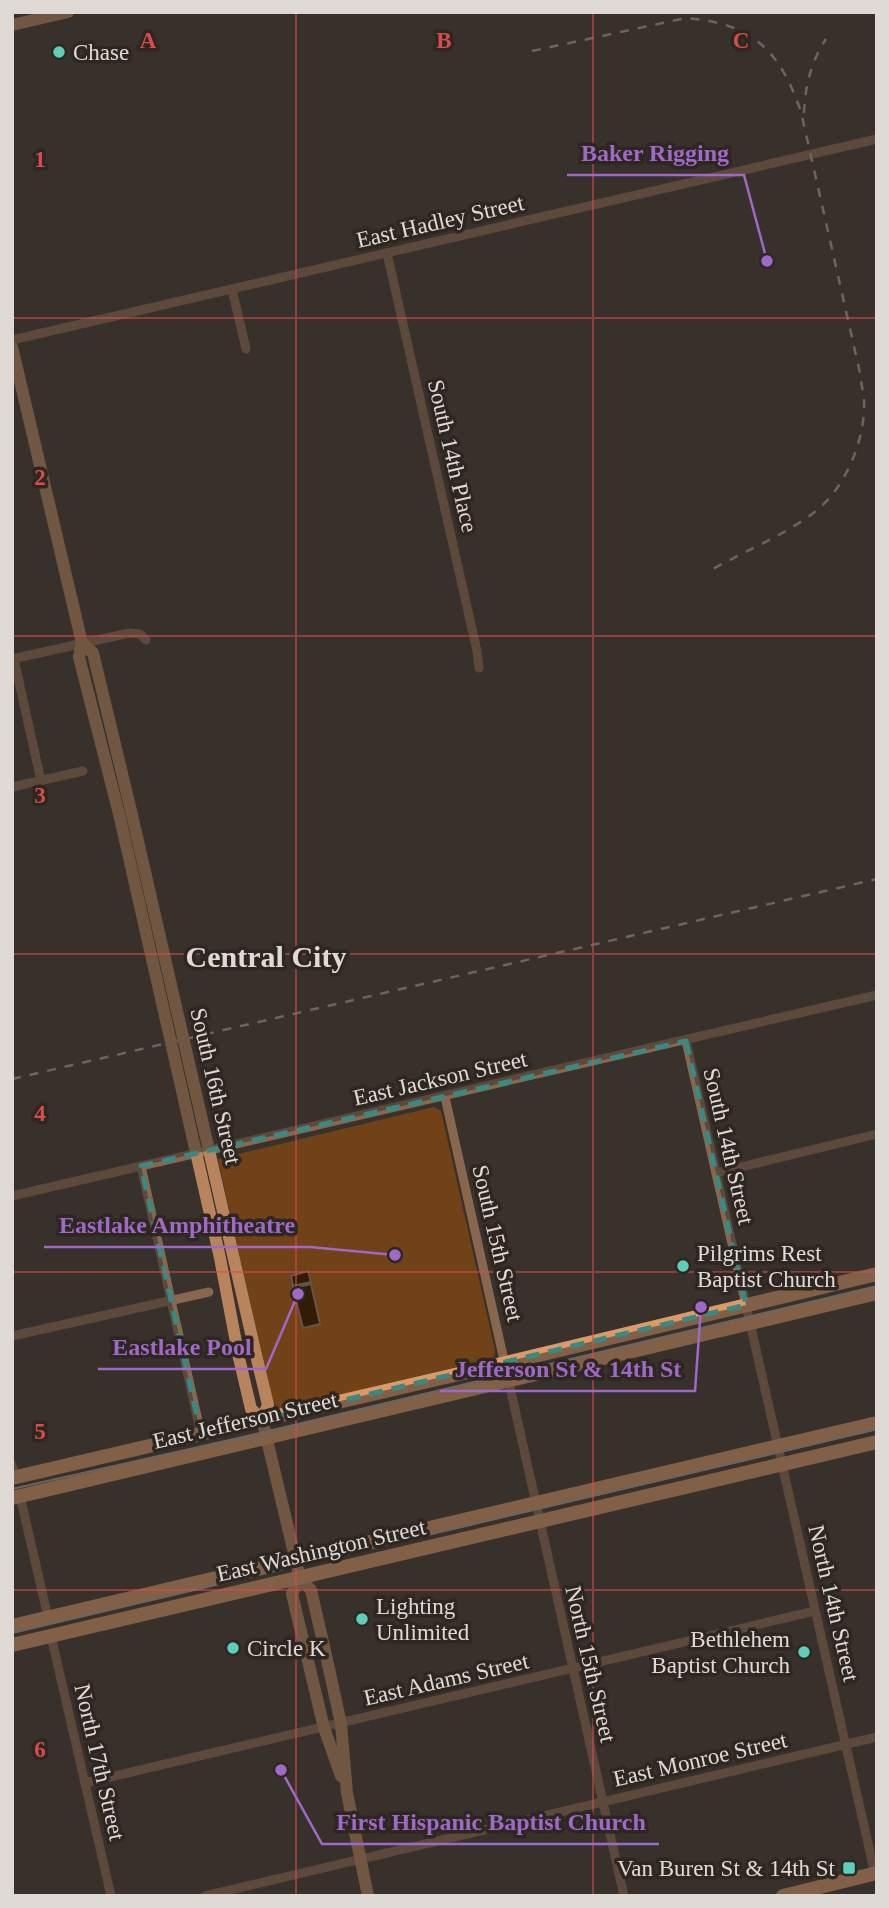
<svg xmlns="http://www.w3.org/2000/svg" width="889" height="1908" viewBox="0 0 889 1908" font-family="Georgia,serif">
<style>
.green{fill:#714118}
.water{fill:#321b07;stroke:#665445;stroke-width:2}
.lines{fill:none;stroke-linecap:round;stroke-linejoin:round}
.minor{stroke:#88674f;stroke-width:9}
.secondary{stroke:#b7845e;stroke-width:12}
.primary{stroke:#db9a68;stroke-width:14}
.tram{stroke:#aaa39f;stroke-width:2}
.rail{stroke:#aaa39f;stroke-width:2.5;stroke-dasharray:9 9;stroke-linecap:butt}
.secondary-bridge{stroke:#b7845e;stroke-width:12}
.marked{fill:none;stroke:#398a83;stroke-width:5;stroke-dasharray:14 9;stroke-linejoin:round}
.grid{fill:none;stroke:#d84c4b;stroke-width:2;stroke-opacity:0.55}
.poi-dot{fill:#5cceba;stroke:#2e2721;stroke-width:2.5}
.labels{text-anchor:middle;stroke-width:7;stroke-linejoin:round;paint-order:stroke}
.poi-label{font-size:23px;fill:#e0dad7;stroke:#2e2721;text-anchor:start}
.street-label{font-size:23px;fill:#e0dad7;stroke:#2e2721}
.district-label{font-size:30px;font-weight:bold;fill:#e0dad7;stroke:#2e2721}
.grid-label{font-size:23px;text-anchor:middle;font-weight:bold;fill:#d84c4b;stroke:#2e2721;stroke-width:7;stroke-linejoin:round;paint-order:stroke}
.leader{fill:none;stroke:#9e69c7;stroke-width:2.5}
.callout-dot{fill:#9e69c7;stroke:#2e2721;stroke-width:2.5}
.callout-label{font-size:24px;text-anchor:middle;font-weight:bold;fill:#9e69c7;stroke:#2e2721;stroke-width:7;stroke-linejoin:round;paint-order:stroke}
</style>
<rect width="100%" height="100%" fill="#39312b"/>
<path class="green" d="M434,1107L441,1111L495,1350L494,1358L281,1409L272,1402L218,1159Z"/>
<g class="water">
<path d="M308,1271L311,1282L293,1286L291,1276Z"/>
<path d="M311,1284L320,1324L303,1328L293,1288Z"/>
</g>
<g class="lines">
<g class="minor">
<path d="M387,253L477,651L479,668"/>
<path d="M232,289L246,349"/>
<path d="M12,340L877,139"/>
<path d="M12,659L129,633L140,634L146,640"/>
<path d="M14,659L41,781"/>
<path d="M12,787L83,771"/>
<path d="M686,1041L875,1874"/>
<path d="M445,1097L624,1896"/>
<path d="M141,1166L201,1434"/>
<path d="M716,1173L877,1134"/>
<path d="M12,1196L877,995"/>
<path d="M12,1336L209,1292"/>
<path d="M12,1465L15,1477"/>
<path d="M20,1496L48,1617"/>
<path d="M51,1636L111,1896"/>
<path d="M85,1783L815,1611"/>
<path d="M205,1896L877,1737"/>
</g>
<g class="secondary">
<path d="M12,25L68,12"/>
<path d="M12,347L82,643L79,657L120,818"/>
<path d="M82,643L93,653L132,815"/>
<path d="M256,1355L268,1405L262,1419"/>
<path d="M239,1358L251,1409L262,1419L300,1578"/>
<path d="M300,1578L311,1590L326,1655L341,1724L347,1793L368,1896"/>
<path d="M300,1578L292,1594L324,1728L341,1776"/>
</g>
<g class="primary">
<path d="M12,1478L493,1366L877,1274"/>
<path d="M12,1498L877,1293"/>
<path d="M12,1626L877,1423"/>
<path d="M12,1645L877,1442"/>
<path d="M783,1896L877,1873"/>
</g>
<g class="tram">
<path d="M12,1489L265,1432L877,1286"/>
<path d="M12,1633L877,1429"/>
</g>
<g class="rail">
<path d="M532,51L686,18C752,23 780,50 801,112L860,373C861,382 863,391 864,400C866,438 846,487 816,511C787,534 743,552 711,570"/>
<path d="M804,113C805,87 811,61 826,39"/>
<path d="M12,1079L877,879"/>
</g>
<g class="secondary-bridge">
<path d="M132,815L256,1355"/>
<path d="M120,818L220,1258L239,1358"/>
</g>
</g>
<path d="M0 0H889V1908H0ZM686,1041L746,1305L201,1434L141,1166Z" fill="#39312b" fill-opacity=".55" fill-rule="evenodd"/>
<path class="marked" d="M686,1041L746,1305L201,1434L141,1166Z"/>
<path class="grid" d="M296,12V1896M593,12V1896M12,318H877M12,636H877M12,954H877M12,1272H877M12,1590H877"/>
<g class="poi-dot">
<circle cx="59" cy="52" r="7"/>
<circle cx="683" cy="1266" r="7"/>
<circle cx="362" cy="1619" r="7"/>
<circle cx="233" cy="1648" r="7"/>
<circle cx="804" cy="1652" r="7"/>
<rect x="842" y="1861" width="14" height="14" rx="3.5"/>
</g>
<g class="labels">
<g class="poi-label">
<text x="73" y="60">Chase</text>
<text x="697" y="1261">Pilgrims Rest<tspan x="697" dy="26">Baptist Church</tspan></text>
<text x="376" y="1614">Lighting<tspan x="376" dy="26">Unlimited</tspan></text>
<text x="790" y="1647" text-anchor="end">Bethlehem<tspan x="790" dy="26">Baptist Church</tspan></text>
<text x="247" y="1656">Circle K</text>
<text x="835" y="1876" text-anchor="end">Van Buren St &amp; 14th St</text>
</g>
<g class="street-label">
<text transform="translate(440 221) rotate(-13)" y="8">East Hadley Street</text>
<text transform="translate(453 456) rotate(77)" y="8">South 14th Place</text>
<text transform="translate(440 1078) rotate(-13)" y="8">East Jackson Street</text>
<text transform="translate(216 1086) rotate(77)" y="8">South 16th Street</text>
<text transform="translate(729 1146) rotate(77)" y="8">South 14th Street</text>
<text transform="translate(498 1243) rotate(77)" y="8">South 15th Street</text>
<text transform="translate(245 1420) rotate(-13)" y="8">East Jefferson Street</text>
<text transform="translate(321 1550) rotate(-13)" y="8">East Washington Street</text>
<text transform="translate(834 1603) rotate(77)" y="8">North 14th Street</text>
<text transform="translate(591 1664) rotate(77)" y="8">North 15th Street</text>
<text transform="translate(446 1679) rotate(-13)" y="8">East Adams Street</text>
<text transform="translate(700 1759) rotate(-13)" y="8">East Monroe Street</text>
<text transform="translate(100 1762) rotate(77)" y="8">North 17th Street</text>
</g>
<g class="district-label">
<text x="266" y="967">Central City</text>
</g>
</g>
<g class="grid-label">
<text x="148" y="48">A</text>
<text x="444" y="48">B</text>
<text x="741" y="48">C</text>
<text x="40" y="167">1</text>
<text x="40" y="485">2</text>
<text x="40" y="803">3</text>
<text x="40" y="1121">4</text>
<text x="40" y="1439">5</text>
<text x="40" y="1757">6</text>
</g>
<path class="leader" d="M767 261L744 175H567M395 1255L310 1247H44M298 1294L266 1369H98M701 1307L695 1391H440M281 1770L322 1844H659"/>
<g class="callout-dot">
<circle cx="767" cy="261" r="7"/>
<circle cx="395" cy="1255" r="7"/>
<circle cx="298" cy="1294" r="7"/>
<circle cx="701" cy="1307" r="7"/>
<circle cx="281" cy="1770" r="7"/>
</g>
<g class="callout-label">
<text x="655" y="161">Baker Rigging</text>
<text x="177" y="1233">Eastlake Amphitheatre</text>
<text x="182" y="1355">Eastlake Pool</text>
<text x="568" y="1377">Jefferson St &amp; 14th St</text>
<text x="491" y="1830">First Hispanic Baptist Church</text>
</g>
<rect width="889" height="1908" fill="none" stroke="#e0dad7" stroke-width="28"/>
</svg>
